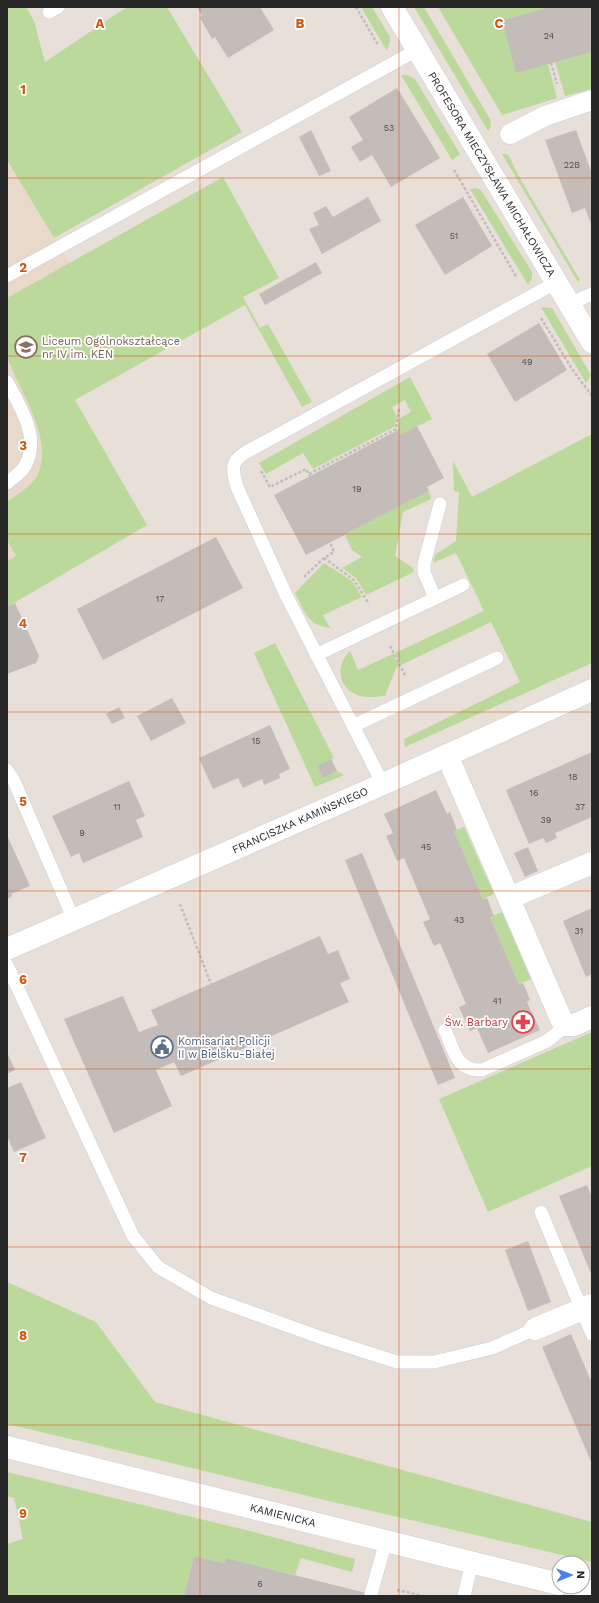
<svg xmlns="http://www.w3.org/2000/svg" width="599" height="1603" viewBox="0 0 599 1603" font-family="'Work Sans',sans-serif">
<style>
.education{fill:#e8d9ca}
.green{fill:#bbd99b}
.building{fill:#c3bcb9}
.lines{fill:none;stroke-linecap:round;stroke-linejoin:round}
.service-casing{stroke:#c8cdd7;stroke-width:14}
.pedestrian-casing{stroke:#c8cdd7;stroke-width:21}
.minor-casing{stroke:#c8cdd7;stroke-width:23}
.tertiary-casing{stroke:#c8cdd7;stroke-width:23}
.path{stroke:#bebebe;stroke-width:2.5;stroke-dasharray:3 2;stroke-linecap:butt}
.service{stroke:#fff;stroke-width:13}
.pedestrian{stroke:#fff;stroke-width:20}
.minor{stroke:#fff;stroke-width:22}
.tertiary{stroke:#fff;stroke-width:22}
.grid{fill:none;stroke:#d5540f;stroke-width:1;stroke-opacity:0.55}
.labels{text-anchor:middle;stroke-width:3.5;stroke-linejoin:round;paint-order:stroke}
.number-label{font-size:9px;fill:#4e4c4c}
.street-label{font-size:11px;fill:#272727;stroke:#fff}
.education-label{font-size:11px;fill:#785e54;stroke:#fff;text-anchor:start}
.health-label{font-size:11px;fill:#be3a42;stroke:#fff;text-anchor:end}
.service-label{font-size:11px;fill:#4e5e75;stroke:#fff;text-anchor:start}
.grid-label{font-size:13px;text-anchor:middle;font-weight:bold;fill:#d5540f;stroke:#fff;stroke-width:3.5;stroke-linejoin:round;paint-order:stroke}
</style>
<rect width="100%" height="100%" fill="#e8dfd9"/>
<path class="education" d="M7,160L69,263L14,295L147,525L7,607Z"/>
<g class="green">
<path d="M7,7H26L34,21L45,62L127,7H167L242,132L54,238L7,160Z"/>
<path d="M361,7H372L390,37V41L387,51Z"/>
<path d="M414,7H424L490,119L491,127L488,131Z"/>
<path d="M438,7H550L502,20L548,64L557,98L502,115Z"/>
<path d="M592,52V89L565,96L555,62Z"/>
<path d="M401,75H407L415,79L460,154L452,160Z"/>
<path d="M502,154H507L509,156L518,175L580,280L578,282Z"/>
<path d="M223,177L279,278L243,297L260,328L268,324L312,402L302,407L245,305L75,400L147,525L7,607V561L16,556L7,540V502C15,496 33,485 37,476C55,438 20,393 8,359C4,349 7,311 7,298Z"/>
<path d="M476,188L481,190L532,272V278L528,285L470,189Z"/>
<path d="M541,307L552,308L591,375L586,383Z"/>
<path d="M410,377L432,419L400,435L398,430L400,418L411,412L405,400L392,407L397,417L394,427L313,469L303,453L266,474L259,463Z"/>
<path d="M592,434V663L405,747L404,739L520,682L491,622L401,665L395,653L484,611L456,553L433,563L435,555L456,541L459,492L454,491L453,461L472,497Z"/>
<path d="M429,491L431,499L403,512L395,556L413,568L414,572L366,595L356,578L342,568L362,557L352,550L345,535Z"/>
<path d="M324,563L352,581L362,597L323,615L330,628C306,624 306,613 295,593Z"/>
<path d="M275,643L334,758L317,766L323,778L337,771L344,775L315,787L254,653Z"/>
<path d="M350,651L358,670L393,654L399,666L396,668L385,696C375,697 366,698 357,695C337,687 336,664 350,651Z"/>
<path d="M464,827L494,894L483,899L454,831Z"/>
<path d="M502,912L531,979L519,984L490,917Z"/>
<path d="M592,1032V1166L488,1212L439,1099Z"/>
<path d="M7,1282L96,1322L155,1402L592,1522V1562L333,1502L138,1455L7,1424Z"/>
<path d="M7,1472L250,1531L355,1559L352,1572L301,1558L295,1575L226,1558L224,1563L194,1556L184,1596H7V1544L23,1539L14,1498L7,1496Z"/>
</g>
<g class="building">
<path d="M197,7H260L274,30L228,58L215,37L212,39L200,18L202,16Z"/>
<path d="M550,7H592V52L516,73L502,20Z"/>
<path d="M397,88L440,158L391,187L372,155L360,162L351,147L363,140L349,117Z"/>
<path d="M311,130L331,171L319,176L299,137Z"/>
<path d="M576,130L592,174V227L585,208L572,213L545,140Z"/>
<path d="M368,197L381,221L322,254L309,229L319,225L313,213L326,206L333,217Z"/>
<path d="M463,197L492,246L445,275L415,225Z"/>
<path d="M316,262L322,273L265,305L259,294Z"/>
<path d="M539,323L567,370L515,402L487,354Z"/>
<path d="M417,426L444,478L427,487L429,491L306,555L274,495L398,430L400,435Z"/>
<path d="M216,537L243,588L103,660L77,609Z"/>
<path d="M15,603L39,656L36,663L7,674V607Z"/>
<path d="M172,698L186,723L151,741L137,716Z"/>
<path d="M119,707L125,718L112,724L106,714Z"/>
<path d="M270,725L290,769L279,774L280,778L264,785L262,779L243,788L238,778L213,789L199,758Z"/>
<path d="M592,752V817L555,833L557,838L546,843L543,838L529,844L506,790Z"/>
<path d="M331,759L337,771L323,778L317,766Z"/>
<path d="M129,781L145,816L136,820L143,837L83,863L79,853L71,857L52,816Z"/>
<path d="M436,790L447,814L450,812L457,830L454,831L483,899L487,898L494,916L490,917L519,984L523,983L527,992L530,1000L527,1002L540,1030L488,1053L477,1028L470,1031L459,1007L466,1004L440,943L434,946L423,922L430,919L404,858L397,861L386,836L393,833L384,814Z"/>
<path d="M7,835L30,886L11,894L12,896L7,899Z"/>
<path d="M528,847L538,871L525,877L514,853Z"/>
<path d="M362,853L455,1078L438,1085L345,860Z"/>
<path d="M592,908V974L586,977L563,921Z"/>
<path d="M320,936L328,954L338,950L350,979L340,983L349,1002L181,1076L174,1062L156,1070L172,1106L114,1133L64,1019L123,996L139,1032L158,1025L151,1010Z"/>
<path d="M7,1052L15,1070L7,1074Z"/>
<path d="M21,1082L46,1138L14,1152L7,1136V1088Z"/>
<path d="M587,1185L592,1197V1276L559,1196Z"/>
<path d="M528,1241L551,1302L528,1311L505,1250Z"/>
<path d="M571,1334L592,1383V1464L542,1347Z"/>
<path d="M194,1556L224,1563L226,1558L378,1596H184Z"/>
</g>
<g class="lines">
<g class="service-casing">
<g id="service">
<path d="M49,12L58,7"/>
<path d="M7,276L417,50"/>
<path d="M569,304L592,294"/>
<path d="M7,382C20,407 41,437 25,466C21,473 13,478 7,483"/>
<path d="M435,598L424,572V564L440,504"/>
<path d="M316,655L463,585"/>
<path d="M353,726L497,658"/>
<path d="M7,770L14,781L74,920"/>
<path d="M383,784L286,595L237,487C231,467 231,460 250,450L557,282"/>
<path d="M7,965L133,1236L158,1267L211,1298L322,1338L397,1362H434L492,1348L535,1329"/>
<path d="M445,1030C454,1050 456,1071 482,1070L545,1042L551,1038L566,1025"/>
<path d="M541,1212L592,1334"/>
<path d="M371,1594L386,1541"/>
<path d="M464,1596L472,1562"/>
</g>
</g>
<g class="pedestrian-casing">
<path id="pedestrian" d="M510,134L545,116L592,100"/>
</g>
<g class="minor-casing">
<g id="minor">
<path d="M447,755L561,1019L566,1025H574L592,1017"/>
<path d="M509,898L592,863"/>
<path d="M7,949L383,784L592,690"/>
<path d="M535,1329L592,1305"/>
<path d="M7,1447L559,1584"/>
<path d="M573,1587L592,1592"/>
</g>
</g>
<g class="tertiary-casing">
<path id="tertiary" d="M392,7L592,342"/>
</g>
<g class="path">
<path d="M356,7L378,45"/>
<path d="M551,63L557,84"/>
<path d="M454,170L517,278"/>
<path d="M541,318L572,369L592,396"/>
<path d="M261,471L270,487L306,469L310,476"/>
<path d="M309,474L396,429L399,409"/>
<path d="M324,558L354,580L369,604"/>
<path d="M304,577L324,558L334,552L330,542"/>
<path d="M390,646L405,675"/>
<path d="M180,904L211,984"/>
<path d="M397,1590L424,1596"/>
</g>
<use href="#service" class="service"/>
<use href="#pedestrian" class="pedestrian"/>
<use href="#minor" class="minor"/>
<use href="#tertiary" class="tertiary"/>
</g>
<path class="grid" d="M200,7V1596M399,7V1596M7,178H592M7,356H592M7,534H592M7,712H592M7,891H592M7,1069H592M7,1247H592M7,1425H592"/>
<defs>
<g id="school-ring" transform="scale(1.15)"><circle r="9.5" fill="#fff" stroke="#8d6e63" stroke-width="1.5"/><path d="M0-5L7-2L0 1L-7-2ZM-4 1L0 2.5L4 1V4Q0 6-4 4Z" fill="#8d6e63"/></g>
<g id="pharmacy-ring" transform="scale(1.15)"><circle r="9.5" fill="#fff" stroke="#e0444e" stroke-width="1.5"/><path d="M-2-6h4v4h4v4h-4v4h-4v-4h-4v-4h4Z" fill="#e0444e"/></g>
<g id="civic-ring" transform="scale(1.15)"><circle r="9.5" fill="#fff" stroke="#5c6f8a" stroke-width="1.5"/><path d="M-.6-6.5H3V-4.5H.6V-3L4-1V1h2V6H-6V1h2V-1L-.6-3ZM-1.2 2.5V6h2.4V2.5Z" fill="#5c6f8a"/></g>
</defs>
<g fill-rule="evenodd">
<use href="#school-ring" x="26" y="347"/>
<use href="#pharmacy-ring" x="523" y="1022"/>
<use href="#civic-ring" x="162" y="1047"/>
</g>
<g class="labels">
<g class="number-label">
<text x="549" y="39">24</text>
<text x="389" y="131">53</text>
<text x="572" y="168">22B</text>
<text x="454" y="239">51</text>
<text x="527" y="365">49</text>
<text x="357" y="492">19</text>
<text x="160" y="602">17</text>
<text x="256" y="744">15</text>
<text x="573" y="780">18</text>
<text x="534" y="796">16</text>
<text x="117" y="810">11</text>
<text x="580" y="810">37</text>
<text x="546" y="823">39</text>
<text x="82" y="836">9</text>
<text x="426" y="850">45</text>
<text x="459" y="923">43</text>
<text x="579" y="934">31</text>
<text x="497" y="1004">41</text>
<text x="260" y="1587">6</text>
</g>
<g class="street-label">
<text transform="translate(492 174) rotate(59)" y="4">PROFESORA MIECZYSŁAWA MICHAŁOWICZA</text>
<text transform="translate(300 820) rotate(-24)" y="4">FRANCISZKA KAMIŃSKIEGO</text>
<text transform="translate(283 1515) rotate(14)" y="4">KAMIENICKA</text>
</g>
<g class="education-label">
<text x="42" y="345">Liceum Ogólnokształcące<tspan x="42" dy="13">nr IV im. KEN</tspan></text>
</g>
<g class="health-label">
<text x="508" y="1026">Św. Barbary</text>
</g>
<g class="service-label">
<text x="178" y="1045">Komisariat Policji<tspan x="178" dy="13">II w Bielsku-Białej</tspan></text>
</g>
</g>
<g class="grid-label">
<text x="100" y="28">A</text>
<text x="300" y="28">B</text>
<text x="499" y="28">C</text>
<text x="23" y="94">1</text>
<text x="23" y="272">2</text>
<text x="23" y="450">3</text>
<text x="23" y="628">4</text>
<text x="23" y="806">5</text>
<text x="23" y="984">6</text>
<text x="23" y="1162">7</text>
<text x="23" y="1340">8</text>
<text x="23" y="1518">9</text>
</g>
<rect width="599" height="1603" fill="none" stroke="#272727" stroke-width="16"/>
<g transform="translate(571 1575) rotate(89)"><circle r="19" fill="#ffffff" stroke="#a9a9a9"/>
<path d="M0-3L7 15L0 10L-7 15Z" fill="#4981e5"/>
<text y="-6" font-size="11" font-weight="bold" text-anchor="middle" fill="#272727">N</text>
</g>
</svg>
